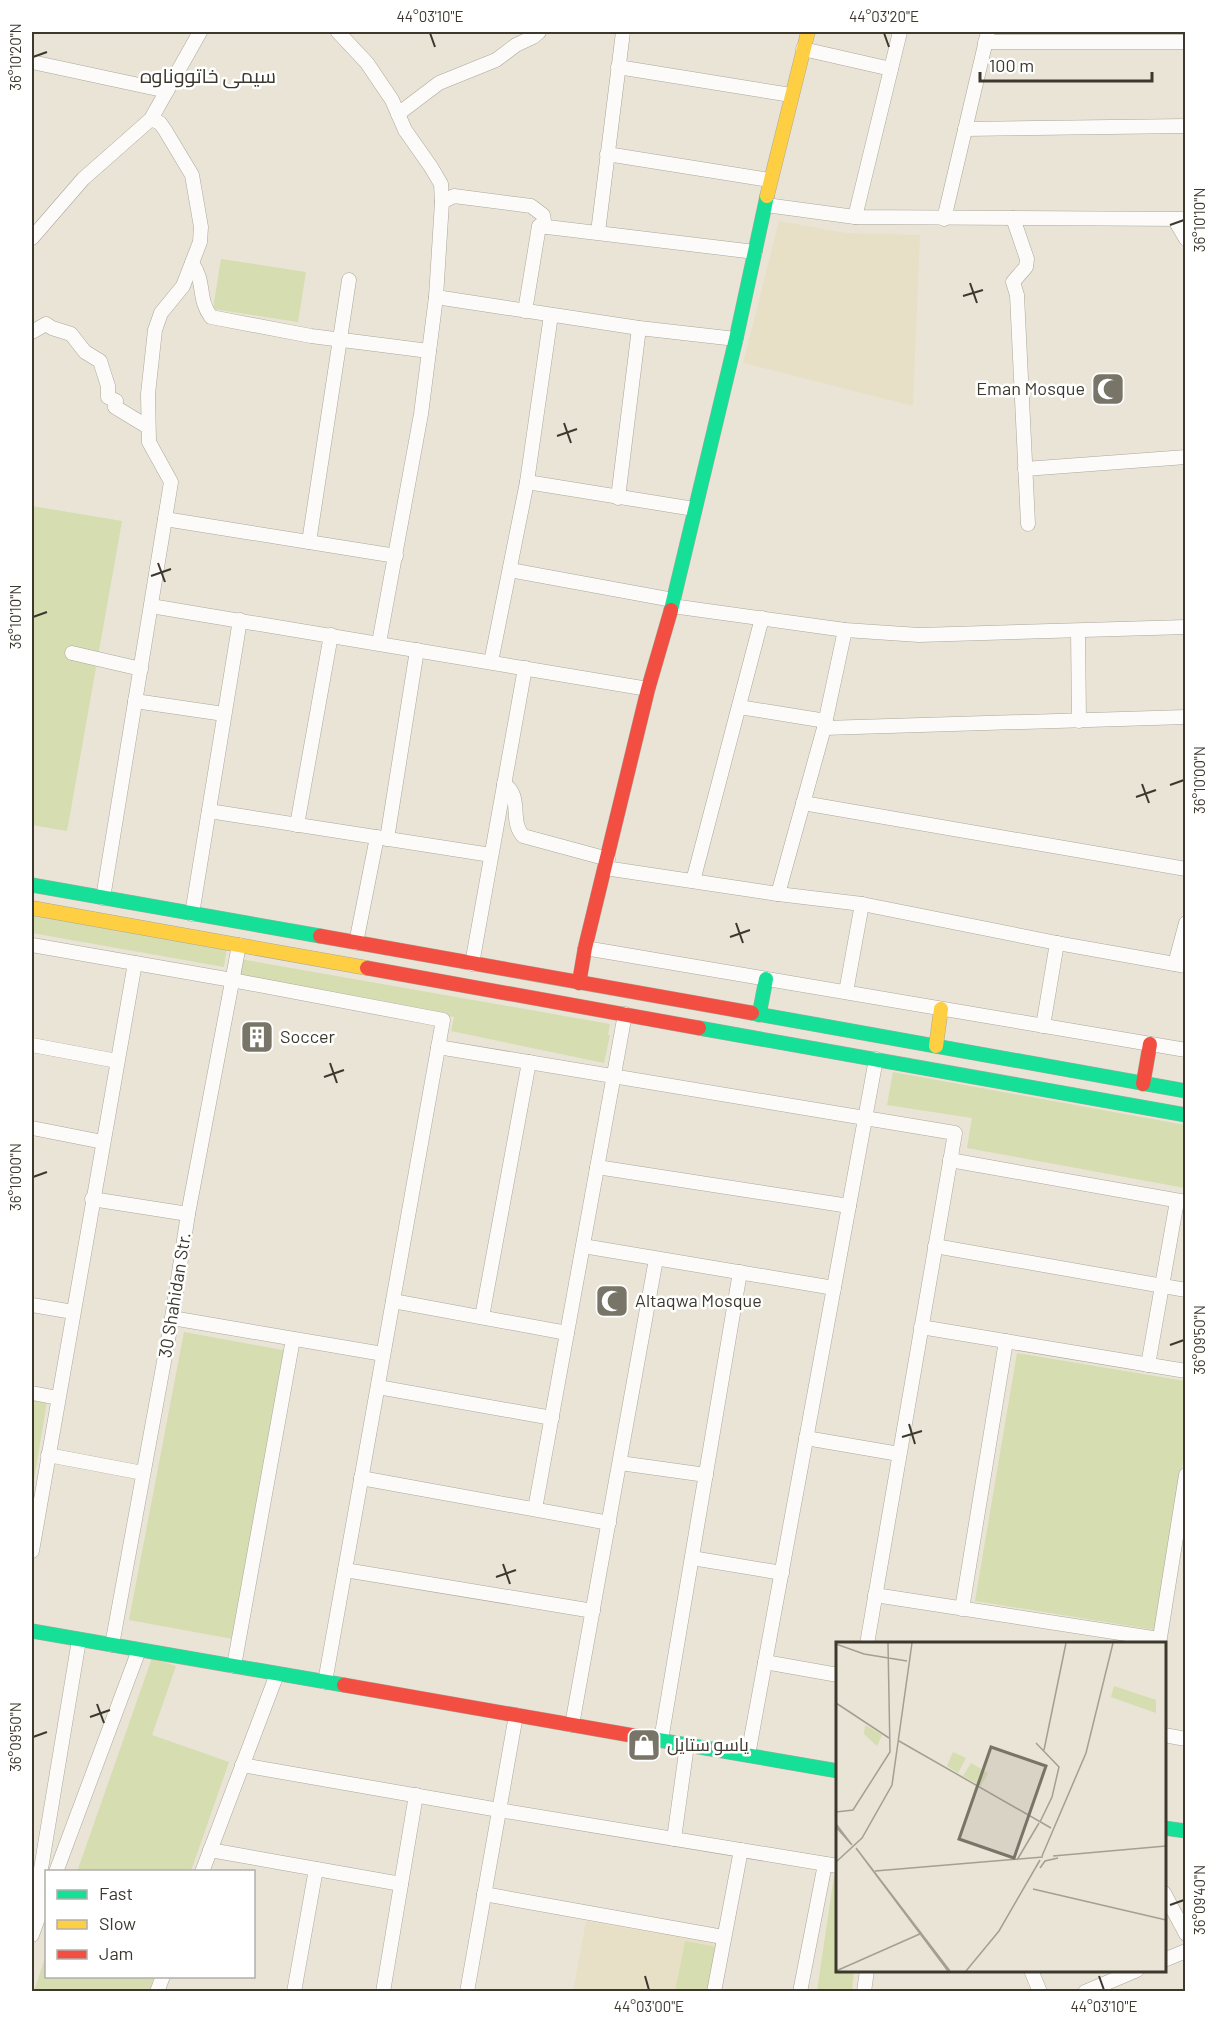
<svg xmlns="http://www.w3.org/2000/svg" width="1217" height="2023" viewBox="0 0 1217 2023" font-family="Barlow,Cairo,sans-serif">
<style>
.built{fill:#e8e0c6}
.green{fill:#d5ddb1}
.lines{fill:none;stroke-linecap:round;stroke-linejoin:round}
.street-casing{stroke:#aba79c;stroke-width:15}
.fast-casing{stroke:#aba79c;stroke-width:15}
.slow-casing{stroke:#aba79c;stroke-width:15}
.jam-casing{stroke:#aba79c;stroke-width:15}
.street{stroke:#fcfbf9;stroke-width:14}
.fast{stroke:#16e098;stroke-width:14}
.slow{stroke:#ffcf43;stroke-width:14}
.jam{stroke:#f24e42;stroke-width:14}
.ticks{fill:none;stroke:#3c382e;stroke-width:2}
.labels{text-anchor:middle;stroke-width:5;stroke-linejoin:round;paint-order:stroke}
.poi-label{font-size:18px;fill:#3c382e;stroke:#fff;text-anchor:start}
.street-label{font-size:18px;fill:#3c382e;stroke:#fff}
.neighbourhood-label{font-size:20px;fill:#3c382e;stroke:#fff}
.inset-road{fill:none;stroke:#a49f92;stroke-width:1.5}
.view{fill:#797468;fill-opacity:0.15;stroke:#797468;stroke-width:3}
.inset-edge{fill:none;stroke:#3c382e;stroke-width:3}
.neatline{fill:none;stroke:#3c382e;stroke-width:2}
.ticks-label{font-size:15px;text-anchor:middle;fill:#3c382e}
</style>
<rect width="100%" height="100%" fill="#e9e4d5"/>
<g class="built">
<path d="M779,221L846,233L920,235L913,406L743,363Z"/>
<path d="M586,1921L660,1934L664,1931L718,1941L708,1991L573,1992Z"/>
</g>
<g class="green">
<path d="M221,259L306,272L298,322L213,309Z"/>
<path d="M32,506L122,521L67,831L32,825Z"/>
<path d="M32,913L227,947L224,967L32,933Z"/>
<path d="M240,959L610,1024L608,1035H610L604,1063L451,1031L454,1017L236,978Z"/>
<path d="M893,1072L1185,1125V1188L967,1148L972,1118L887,1105Z"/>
<path d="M184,1332L288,1351L233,1639L129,1620Z"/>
<path d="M1017,1353L1185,1381V1448L1155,1630L975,1601Z"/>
<path d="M32,1399L47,1401L33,1486H32Z"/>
<path d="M152,1658L176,1666L152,1735L229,1762L191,1871L77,1872Z"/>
<path d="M834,1876H838V1970L854,1971L852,1991H817Z"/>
<path d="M685,1941L716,1947L707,1991L675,1992Z"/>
<path d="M46,1955V1976L154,1977L149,1991H34Z"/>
</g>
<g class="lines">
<g class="street-casing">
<g id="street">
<path d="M338,32L367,63L392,100L405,130L431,167L441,184L442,202L454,196L531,206L543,215L545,227"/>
<path d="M985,42H1186"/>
<path d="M803,49L891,69"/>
<path d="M32,62L167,91"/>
<path d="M618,67L791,95"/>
<path d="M398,114L439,83L496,60L516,45L533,37L539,32"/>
<path d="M965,129L1186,126"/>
<path d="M607,154L770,180"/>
<path d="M766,205L855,217L1186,219"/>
<path d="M855,217L900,32"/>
<path d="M1013,218L1027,259L1026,267L1013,282L1017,295L1028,524"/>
<path d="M944,219L988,32"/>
<path d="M1175,220L1186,239"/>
<path d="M598,232L623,32"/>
<path d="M32,238L83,179L151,119L200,32"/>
<path d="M192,263C206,283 197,298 211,317L311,336L429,351"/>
<path d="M436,297L639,328L736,339"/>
<path d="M525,311L539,226L755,252"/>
<path d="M32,332L46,324L52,328L71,334L85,352L100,361L108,386V397L116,401L115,407L148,427"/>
<path d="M1025,469L1186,457"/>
<path d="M527,482L694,509"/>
<path d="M618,498L639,328"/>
<path d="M165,519L396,556"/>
<path d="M309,542L349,280"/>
<path d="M510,570L673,600"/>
<path d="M151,606L648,689"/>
<path d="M672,606L845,630L919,635L1186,627"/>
<path d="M1078,631L1079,721"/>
<path d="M379,643L421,414L436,297L442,202"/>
<path d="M72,653L141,669"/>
<path d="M491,662L527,482L551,315"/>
<path d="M135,701L224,714"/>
<path d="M739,707L826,721"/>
<path d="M824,728L1186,717"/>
<path d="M504,784C523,796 509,821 523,836L608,859"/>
<path d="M803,803L1186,869"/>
<path d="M209,811L491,855"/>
<path d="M297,825L331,635"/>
<path d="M387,839L417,650"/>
<path d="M605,868L778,894L862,904L1057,943L1186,966"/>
<path d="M693,881L762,618"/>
<path d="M778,894L824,728L845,630"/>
<path d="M103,898L171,482L149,442L148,394L155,330L161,313L183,286L200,242L201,227L192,175L165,130L160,123L151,119"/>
<path d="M192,914L240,620"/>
<path d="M356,943L377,837"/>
<path d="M32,945L232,980L443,1020L325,1682"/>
<path d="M585,948L1186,1050"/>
<path d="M472,964L525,668"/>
<path d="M1175,964L1186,923"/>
<path d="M846,992L862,904"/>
<path d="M1043,1026L1057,943"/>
<path d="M32,1045L117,1061"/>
<path d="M438,1047L955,1133L867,1644"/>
<path d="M32,1128L103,1142"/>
<path d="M950,1160L1186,1202"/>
<path d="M597,1167L849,1206"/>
<path d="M92,1199L188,1214"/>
<path d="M583,1246L834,1288"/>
<path d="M935,1246L1186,1290"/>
<path d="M393,1301L567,1333"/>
<path d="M32,1305L73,1312"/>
<path d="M482,1317L529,1062"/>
<path d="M172,1318L383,1354"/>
<path d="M921,1327L1186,1371"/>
<path d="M1148,1365L1177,1201"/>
<path d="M378,1387L552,1418"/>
<path d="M32,1393L58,1398"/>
<path d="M806,1438L899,1454"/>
<path d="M48,1455L143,1473"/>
<path d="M620,1463L706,1475"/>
<path d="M361,1478L609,1523"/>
<path d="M535,1509L625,1014"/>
<path d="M32,1551L135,963"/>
<path d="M692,1558L782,1573"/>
<path d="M345,1570L593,1611"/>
<path d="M875,1595L1159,1639"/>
<path d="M962,1609L1006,1341"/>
<path d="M1159,1644L1186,1475"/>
<path d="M112,1645L172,1318L188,1214L239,945"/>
<path d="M765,1662L838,1675"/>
<path d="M234,1666L293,1339"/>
<path d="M572,1725L656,1259"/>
<path d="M1164,1735L1186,1739"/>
<path d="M661,1740L740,1272"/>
<path d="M748,1755L876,1059"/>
<path d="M242,1765L499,1810L838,1866"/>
<path d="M674,1839L687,1745"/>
<path d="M210,1850L401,1884"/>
<path d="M56,1872L139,1650"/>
<path d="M202,1872L277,1674"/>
<path d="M1164,1893L1186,1934"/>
<path d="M484,1894L723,1937"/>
<path d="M34,1911L79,1640"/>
<path d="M32,1935L46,1896"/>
<path d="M1164,1960L1186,1951"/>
<path d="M1031,1970L1040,1992"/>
<path d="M157,1992L163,1976"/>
<path d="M294,1992L316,1869"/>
<path d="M383,1992L416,1795"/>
<path d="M467,1992L516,1715"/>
<path d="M714,1992L741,1850"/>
<path d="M800,1992L825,1864"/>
<path d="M864,1992L867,1970"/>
<path d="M1085,1992L1137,1970"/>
</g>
</g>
<g class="fast-casing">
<g id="fast">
<path d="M671,610L736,339L767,196"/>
<path d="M32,885L320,936"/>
<path d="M752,1013L1186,1091"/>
<path d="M759,1015L766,979"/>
<path d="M699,1028L1186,1115"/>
<path d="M32,1631L344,1685"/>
<path d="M641,1737L838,1771"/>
<path d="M1164,1828L1186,1831"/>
</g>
</g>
<g class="slow-casing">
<g id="slow">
<path d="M767,196L808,32"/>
<path d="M32,908L367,968"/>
<path d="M936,1046L941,1009"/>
</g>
</g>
<g class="jam-casing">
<g id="jam">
<path d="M320,936L752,1013"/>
<path d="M367,968L699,1028"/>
<path d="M579,983L585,948L648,689L671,610"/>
<path d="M1143,1084L1150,1044"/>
<path d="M344,1685L641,1737"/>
</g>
</g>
<use href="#street" class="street"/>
<use href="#fast" class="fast"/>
<use href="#slow" class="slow"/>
<use href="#jam" class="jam"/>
</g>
<path class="ticks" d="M430,33L435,47M884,33L889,47M33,57L47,52M1170,225L1184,220M970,283L977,303M963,296L983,290M564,423L571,443M557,436L577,429M158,563L165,582M151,576L171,569M33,617L47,612M1142,784L1149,803M1170,785L1184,780M1136,797L1156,790M736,923L743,943M730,937L750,930M330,1063L337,1083M324,1077L344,1070M33,1177L47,1172M1170,1345L1184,1340M909,1424L915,1444M902,1437L922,1431M503,1564L510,1584M496,1577L516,1570M97,1704L104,1723M90,1717L110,1710M33,1737L47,1732M1170,1905L1184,1900M645,1976L649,1990M1099,1976L1104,1990"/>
<defs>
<g id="mosque-square" transform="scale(1.725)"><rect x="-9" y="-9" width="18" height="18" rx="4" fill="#797468" stroke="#fff"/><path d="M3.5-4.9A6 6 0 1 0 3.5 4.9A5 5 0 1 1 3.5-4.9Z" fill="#fff"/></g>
<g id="building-square" transform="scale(1.725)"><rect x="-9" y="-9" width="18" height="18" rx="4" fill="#797468" stroke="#fff"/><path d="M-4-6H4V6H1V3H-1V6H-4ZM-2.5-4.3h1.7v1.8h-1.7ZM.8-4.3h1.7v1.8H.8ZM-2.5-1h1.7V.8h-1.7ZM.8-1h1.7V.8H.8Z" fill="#fff"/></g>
<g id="shop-square" transform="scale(1.725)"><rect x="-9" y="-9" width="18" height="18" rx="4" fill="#797468" stroke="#fff"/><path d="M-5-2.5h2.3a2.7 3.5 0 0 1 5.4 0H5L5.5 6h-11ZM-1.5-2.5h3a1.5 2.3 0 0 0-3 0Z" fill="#fff"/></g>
</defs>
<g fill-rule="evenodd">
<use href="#mosque-square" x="1108" y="389"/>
<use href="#building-square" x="257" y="1037"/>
<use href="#mosque-square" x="612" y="1301"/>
<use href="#shop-square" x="644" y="1745"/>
</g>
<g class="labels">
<g class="poi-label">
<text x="1085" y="395" text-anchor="end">Eman Mosque</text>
<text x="280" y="1043">Soccer</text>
<text x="635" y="1307">Altaqwa Mosque</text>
<text x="667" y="1751">ياسو ستايل</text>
</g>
<g class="street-label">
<text transform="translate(175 1295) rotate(-81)" y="6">30 Shahidan Str.</text>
</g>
<g class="neighbourhood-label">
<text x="208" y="83">سیمی خاتووناوه</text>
</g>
</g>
<g transform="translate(836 1642)">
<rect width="330" height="330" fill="#e9e4d5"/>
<path d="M278,44L320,58V71L275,55ZM29,83L46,93L41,104L28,92ZM117,110L130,116L122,131L111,124ZM135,121L152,131L145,144L127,134Z" fill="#d5ddb1"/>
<path class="inset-road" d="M0,2L28,12L71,19M0,61L53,96M63,99L215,186M200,101L223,125L216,155L204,180M208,108L230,1M0,170L17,168L54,110L52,1M0,182L16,203L0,185M206,214L250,111L277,1M217,214L330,204M181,218L203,181M0,220L26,196L56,143L76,1M204,226L209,219L222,216M39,229L207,215M197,247L330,278M0,329L86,291M112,329L20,206L114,329M130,329L163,289L204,218"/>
<path class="view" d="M155,105L210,124L178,216L123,197Z"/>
<rect width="330" height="330" class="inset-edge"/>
</g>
<rect width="1217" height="2023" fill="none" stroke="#ffffff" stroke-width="66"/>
<rect x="45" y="1870" width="210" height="108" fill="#ffffff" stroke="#b1afab" stroke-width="1.5"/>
<rect x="57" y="1890" width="30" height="9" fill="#16e098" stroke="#b1afab" stroke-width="1.5"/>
<text x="99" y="1900" font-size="18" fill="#3c382e">Fast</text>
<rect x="57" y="1920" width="30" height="9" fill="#ffcf43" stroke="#b1afab" stroke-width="1.5"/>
<text x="99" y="1930" font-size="18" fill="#3c382e">Slow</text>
<rect x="57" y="1950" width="30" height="9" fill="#f24e42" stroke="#b1afab" stroke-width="1.5"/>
<text x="99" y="1960" font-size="18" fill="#3c382e">Jam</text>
<path d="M980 72v9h172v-9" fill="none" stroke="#3c382e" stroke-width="3"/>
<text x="989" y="72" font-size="18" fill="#3c382e" stroke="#ffffff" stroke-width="4.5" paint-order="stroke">100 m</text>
<rect x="33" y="33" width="1151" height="1957" class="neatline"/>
<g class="ticks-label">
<text x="430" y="22">44°03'10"E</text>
<text x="884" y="22">44°03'20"E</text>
<text transform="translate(16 57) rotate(-90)" y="5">36°10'20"N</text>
<text transform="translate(1200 220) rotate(-90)" y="5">36°10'10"N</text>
<text transform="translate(16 617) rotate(-90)" y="5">36°10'10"N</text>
<text transform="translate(1200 780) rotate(-90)" y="5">36°10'00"N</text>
<text transform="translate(16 1177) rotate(-90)" y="5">36°10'00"N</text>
<text transform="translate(1200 1340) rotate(-90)" y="5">36°09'50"N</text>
<text transform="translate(16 1737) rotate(-90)" y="5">36°09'50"N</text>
<text transform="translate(1200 1900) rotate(-90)" y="5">36°09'40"N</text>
<text x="649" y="2012">44°03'00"E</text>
<text x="1104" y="2012">44°03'10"E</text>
</g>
</svg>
